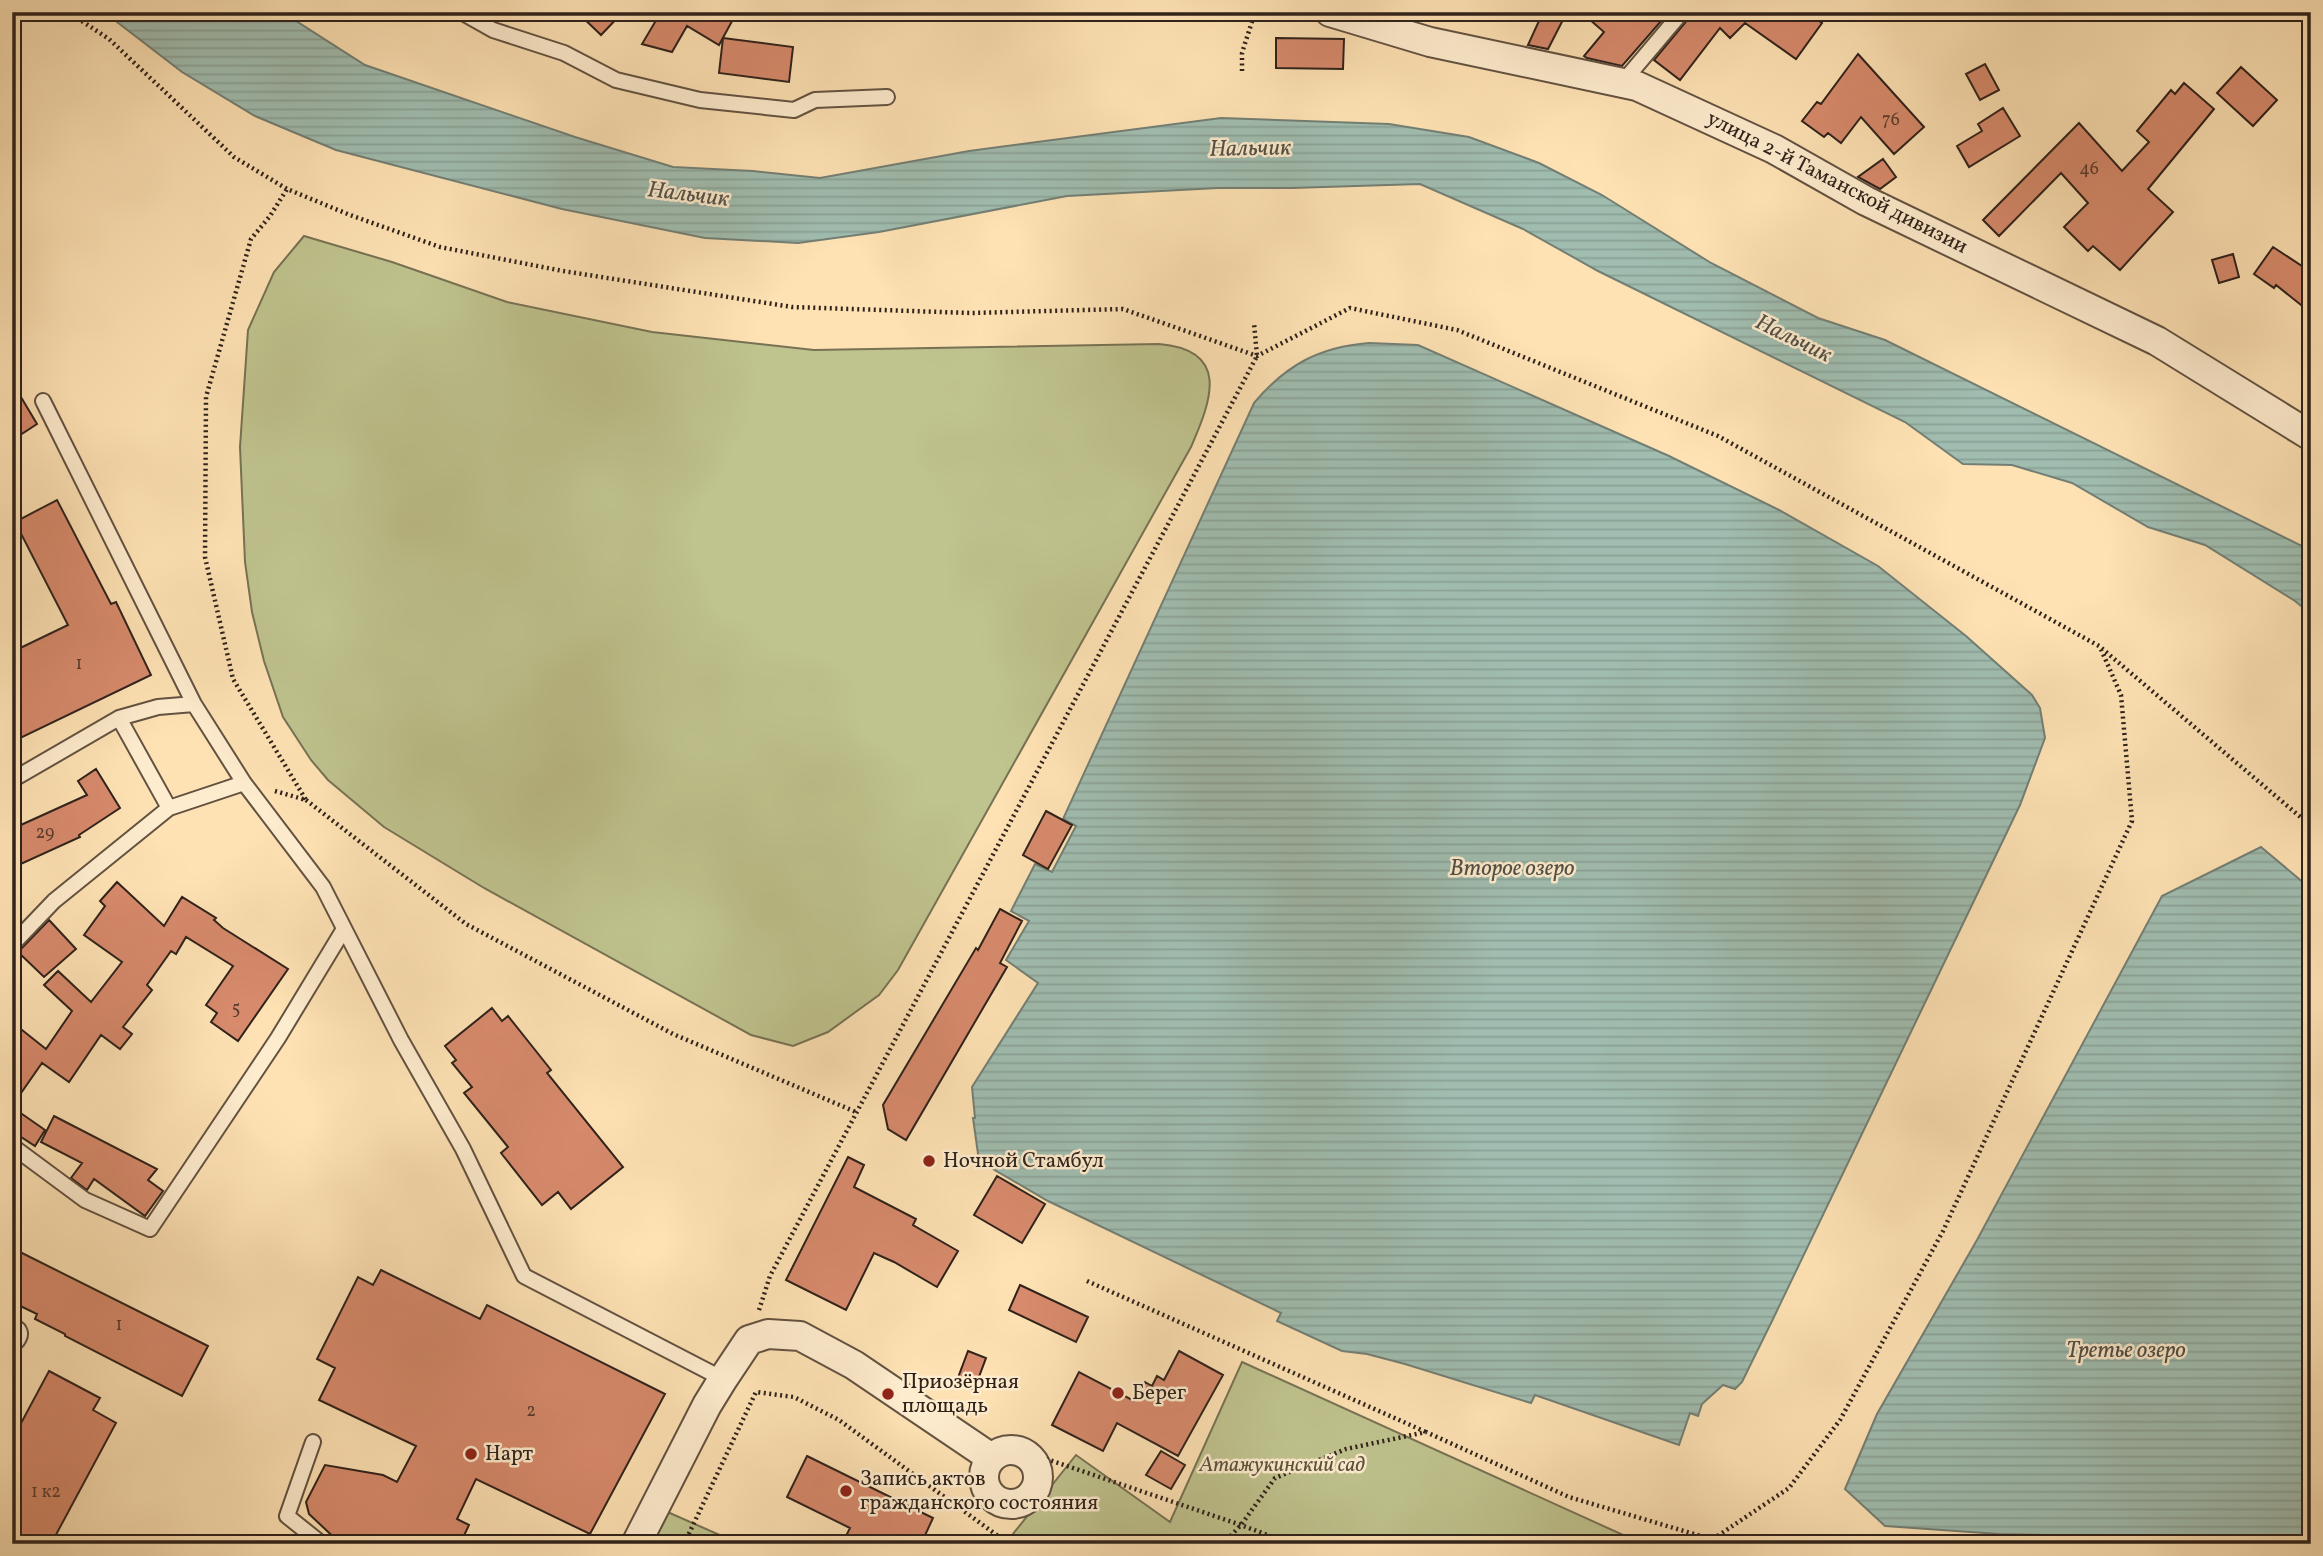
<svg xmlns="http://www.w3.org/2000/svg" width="2323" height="1556" font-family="Vollkorn,serif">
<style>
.green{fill:#bfc38e;stroke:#777254;stroke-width:2}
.water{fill:url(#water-rules);stroke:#737f74;stroke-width:2}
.building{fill:#d78a6c;stroke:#2f221b;stroke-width:2}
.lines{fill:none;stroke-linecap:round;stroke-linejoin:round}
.lane-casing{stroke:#635241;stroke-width:18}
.street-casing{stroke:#635241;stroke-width:32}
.path{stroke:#2f221b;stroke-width:4.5;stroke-dasharray:2 3.5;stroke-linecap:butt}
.lane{stroke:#feecce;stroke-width:14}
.street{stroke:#feecce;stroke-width:28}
.poi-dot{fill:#8f2418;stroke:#feecce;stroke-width:2.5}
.labels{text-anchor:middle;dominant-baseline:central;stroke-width:5;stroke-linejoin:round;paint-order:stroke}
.number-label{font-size:18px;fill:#593c2f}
.street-label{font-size:21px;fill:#2f221b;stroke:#feecce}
.poi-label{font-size:21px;fill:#2f221b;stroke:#feecce;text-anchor:start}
.park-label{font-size:21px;font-style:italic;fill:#5a523e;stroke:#feecce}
.water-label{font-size:23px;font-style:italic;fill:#515048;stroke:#feecce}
</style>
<defs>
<pattern id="water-rules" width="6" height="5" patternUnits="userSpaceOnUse" patternTransform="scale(1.75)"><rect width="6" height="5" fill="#a0bdb0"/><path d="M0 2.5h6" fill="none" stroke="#8aa297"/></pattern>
</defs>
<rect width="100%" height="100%" fill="#fee2b4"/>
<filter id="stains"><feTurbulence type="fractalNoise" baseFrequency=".00286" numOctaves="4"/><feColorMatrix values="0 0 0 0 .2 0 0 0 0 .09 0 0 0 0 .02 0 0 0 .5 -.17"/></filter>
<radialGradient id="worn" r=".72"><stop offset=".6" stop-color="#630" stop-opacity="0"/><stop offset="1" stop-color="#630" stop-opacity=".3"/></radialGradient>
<path class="green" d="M 304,236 L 392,262 L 507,302 L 652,332 L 814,350 L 1159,344 C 1230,350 1212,399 1191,447 L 898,970 L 879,995 L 828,1032 L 793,1046 L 751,1035 L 484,888 L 384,827 L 328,780 L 311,760 L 283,717 L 264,661 L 252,612 L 245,562 L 240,447 L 248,330 L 274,272 Z
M 1242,1362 L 1643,1544 L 1005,1544 L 1076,1455 L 1170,1522 Z
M 654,1506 L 740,1544 L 636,1544 Z"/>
<path class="water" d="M 104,12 L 282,12 L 365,65 L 575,137 L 673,167 L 753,171 L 820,178 L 969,151 L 1221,118 L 1389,124 L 1469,137 L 1539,163 L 1602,195 L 1711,263 L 1818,318 L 1885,340 L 2308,549 L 2311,552 L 2311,614 L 2295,601 L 2205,545 L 2148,527 L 2072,483 L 2012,465 L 1963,464 L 1905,422 L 1598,271 L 1523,229 L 1420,184 L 1292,188 L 1218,188 L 1067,196 L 879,232 L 798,243 L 705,238 L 562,209 L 336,150 L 255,116 L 182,72 Z
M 1369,343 L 1418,345 L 1669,456 L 1779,510 L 1878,566 L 1966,636 L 2032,695 L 2040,708 L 2045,738 L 2020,805 L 1772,1321 L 1742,1382 L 1735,1389 L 1723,1385 L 1702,1404 L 1698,1416 L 1690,1413 L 1679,1445 L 1535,1395 L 1531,1403 L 1405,1364 L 1367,1354 L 1342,1351 L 1277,1321 L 1281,1313 L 1048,1201 L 979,1161 L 973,1118 L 975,1118 L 972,1087 L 1038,983 L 1006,960 L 1029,921 L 1011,911 L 1035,864 L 1052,872 L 1076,826 L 1063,819 L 1254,403 C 1286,365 1319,347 1369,343 Z
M 2261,847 L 2311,889 L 2311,1540 L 1999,1534 L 1885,1526 L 1845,1489 L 1877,1414 L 1977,1240 L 2162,896 Z"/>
<path class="building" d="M 577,12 L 623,12 L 601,35 Z
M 661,12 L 737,12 L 719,45 L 687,26 L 672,52 L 642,44 Z
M 1543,12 L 1567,12 L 1548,49 L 1528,45 Z
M 1581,12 L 1669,12 L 1622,66 L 1587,58 L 1584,56 L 1604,32 Z
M 1691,12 L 1806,12 L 1822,23 L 1796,59 L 1745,23 L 1730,38 L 1720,28 L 1680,80 L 1654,60 L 1689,18 Z
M 723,38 L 793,47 L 789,82 L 719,73 Z
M 1276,38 L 1344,39 L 1343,69 L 1276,68 Z
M 1858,54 L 1924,127 L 1894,154 L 1861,117 L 1841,143 L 1828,133 L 1824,137 L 1802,121 L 1817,102 L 1821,104 Z
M 1985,64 L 1999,90 L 1980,100 L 1966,74 Z
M 2241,67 L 2277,100 L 2253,126 L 2217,93 Z
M 2184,83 L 2214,109 L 2148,189 L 2173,212 L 2120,270 L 2093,246 L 2088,251 L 2064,227 L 2088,203 L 2061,173 L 1999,236 L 1983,220 L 2079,123 L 2122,171 L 2149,142 L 2137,131 L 2171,90 L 2175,94 Z
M 2003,108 L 2020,136 L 1969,167 L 1957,146 L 1982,131 L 1978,124 Z
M 1883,159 L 1896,177 L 1880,189 L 1858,177 Z
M 2273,247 L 2311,272 L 2311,313 L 2276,285 L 2274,288 L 2254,274 Z
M 2233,254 L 2239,277 L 2219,283 L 2212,260 Z
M 12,382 L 37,424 L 20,435 L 12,422 Z
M 57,500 L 111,604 L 116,602 L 151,675 L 12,742 L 12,652 L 68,625 L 15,522 Z
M 96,769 L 120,808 L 79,835 L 80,837 L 12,868 L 12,829 L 87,795 L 78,781 Z
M 1046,811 L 1072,825 L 1048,869 L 1023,855 Z
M 117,882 L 164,926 L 182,897 L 216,918 L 214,920 L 223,928 L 288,969 L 238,1041 L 211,1022 L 217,1013 L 206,1005 L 233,966 L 186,937 L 176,954 L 171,951 L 147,985 L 152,990 L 123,1027 L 132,1034 L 120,1049 L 101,1035 L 69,1082 L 42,1063 L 12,1106 L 12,1022 L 46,1049 L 72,1011 L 44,985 L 58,971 L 91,1002 L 122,962 L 84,935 L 105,906 L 100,901 Z
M 1000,909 L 1022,921 L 1000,963 L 1007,967 L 906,1140 L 888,1129 L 883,1105 L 976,948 L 978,950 Z
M 49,920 L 76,949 L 44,977 L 18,952 Z
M 492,1008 L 502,1021 L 508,1016 L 551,1070 L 547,1073 L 623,1167 L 571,1209 L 558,1192 L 542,1205 L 501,1153 L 508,1147 L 464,1093 L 472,1087 L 452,1063 L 456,1060 L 445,1046 Z
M 12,1107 L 45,1130 L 35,1146 L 12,1131 Z
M 54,1116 L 157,1169 L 148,1180 L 163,1191 L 145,1216 L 94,1179 L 87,1190 L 71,1178 L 82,1163 L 41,1142 Z
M 848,1157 L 864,1165 L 854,1187 L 916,1219 L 913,1225 L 958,1251 L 937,1287 L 894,1262 L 874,1253 L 846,1310 L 786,1280 Z
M 997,1176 L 1045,1204 L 1022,1243 L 974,1215 Z
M 12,1248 L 208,1346 L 182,1396 L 65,1336 L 65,1334 L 35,1319 L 37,1314 L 12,1302 Z
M 381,1270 L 480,1319 L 487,1305 L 665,1394 L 590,1534 L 476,1479 L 457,1519 L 469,1525 L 460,1544 L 341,1544 L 309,1514 L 306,1502 L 325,1465 L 383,1475 L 397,1482 L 416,1446 L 319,1400 L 335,1368 L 317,1359 L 358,1277 L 373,1285 Z
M 1020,1285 L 1088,1317 L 1076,1342 L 1009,1310 Z
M 968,1351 L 986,1358 L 974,1390 L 956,1383 Z
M 1179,1351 L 1223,1375 L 1178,1456 L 1117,1423 L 1103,1451 L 1052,1425 L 1079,1372 L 1134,1401 L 1145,1382 L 1152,1386 L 1157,1376 L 1164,1380 Z
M 49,1371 L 100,1398 L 93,1410 L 116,1423 L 51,1544 L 12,1544 L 12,1440 Z
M 1161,1451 L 1185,1465 L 1171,1489 L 1146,1475 Z
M 807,1456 L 933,1518 L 921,1544 L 888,1544 L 873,1537 L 870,1544 L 842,1544 L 850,1528 L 787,1497 Z"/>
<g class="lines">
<defs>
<path id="lane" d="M 461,12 L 493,30 L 564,53 L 616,80 L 700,100 L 794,110 L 815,100 L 887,97
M 1622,83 L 1682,12
M 43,401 L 194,704
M 119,718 L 169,808
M 12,780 L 119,718 L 158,707 L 194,704 L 244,783 L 323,887 L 401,1040 L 463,1149 L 524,1276 L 723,1379
M 12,945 L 54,901 L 169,808 L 244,783
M 12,1146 L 85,1200 L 150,1229 L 278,1038 L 344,929
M 313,1442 L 287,1516 L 322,1544"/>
<path id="street" d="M 1330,12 L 1430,42 L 1637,86 L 1774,149 L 1866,201 L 2157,341 L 2311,436
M 12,1336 L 13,1334
M984 1477a27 27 0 1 1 54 0a27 27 0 1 1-54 0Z
M 636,1544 L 707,1405 L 723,1379 L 749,1340 L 768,1334 L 800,1336 L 854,1365 L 990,1457"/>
</defs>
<use href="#lane" class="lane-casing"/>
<use href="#street" class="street-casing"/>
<path class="path" d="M 68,12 L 109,39 L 234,157 L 287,189 L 350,215 L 440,247 L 563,271 L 792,307 L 971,313 L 1123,309 L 1257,356 L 1350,308 L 1457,330 L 1718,436 L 2099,646 L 2311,826
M 1242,71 L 1242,53 L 1255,12
M 275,791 L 306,800 L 233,679 L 205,557 L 206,397 L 251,239 L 270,216 L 287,189
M 306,800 L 466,924 L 673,1034 L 856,1112
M 1087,1281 L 1426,1432
M 759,1310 L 770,1276 L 1257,356 L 1254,323
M 1020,1450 L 1241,1525 L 1291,1544
M 1713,1539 L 1789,1488 L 1840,1420 L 1943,1231 L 2132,821 L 2121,695 L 2100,647
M 684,1544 L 756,1392 L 794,1397 L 839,1420 L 1009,1544
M 1223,1544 L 1241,1525 L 1275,1478 L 1346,1449 L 1426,1432 L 1569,1497 L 1728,1544"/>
<use href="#lane" class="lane"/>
<use href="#street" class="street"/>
</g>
<g class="poi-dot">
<circle cx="929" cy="1161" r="7"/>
<circle cx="1118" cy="1393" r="7"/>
<circle cx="888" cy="1394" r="7"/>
<circle cx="471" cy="1454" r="7"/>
<circle cx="846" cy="1491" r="7"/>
</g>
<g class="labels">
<g class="number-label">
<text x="1891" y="120">76</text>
<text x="2089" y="169">46</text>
<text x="79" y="664">1</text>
<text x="45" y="833">29</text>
<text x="236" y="1009">5</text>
<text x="119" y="1325">1</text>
<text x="531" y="1411">2</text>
<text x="46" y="1492">1 к2</text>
</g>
<g class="street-label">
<text transform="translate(1837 183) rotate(27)">улица 2-й Таманской дивизии</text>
</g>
<g class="poi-label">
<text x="943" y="1161">Ночной Стамбул</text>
<text x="902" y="1382">Приозёрная<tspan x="902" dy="24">площадь</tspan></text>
<text x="1132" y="1393">Берег</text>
<text x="485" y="1454">Нарт</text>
<text x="860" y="1479">Запись актов<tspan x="860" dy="24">гражданского состояния</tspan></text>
</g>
<g class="park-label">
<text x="1282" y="1465">Атажукинский сад</text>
</g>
<g class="water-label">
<text transform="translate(1250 149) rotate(-1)">Нальчик</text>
<text transform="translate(688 195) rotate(7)">Нальчик</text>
<text transform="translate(1793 339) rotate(26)">Нальчик</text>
<text x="1512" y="869">Второе озеро</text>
<text x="2126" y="1351">Третье озеро</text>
</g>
</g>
<rect width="2323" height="1556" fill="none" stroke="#fee2b4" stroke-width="42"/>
<rect x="14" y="14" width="2295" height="1528" fill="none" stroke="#2f221b" stroke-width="3.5"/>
<rect x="21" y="21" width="2281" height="1514" fill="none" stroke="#2f221b" stroke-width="2"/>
<rect width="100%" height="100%" filter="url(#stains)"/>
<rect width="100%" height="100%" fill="url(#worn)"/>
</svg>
